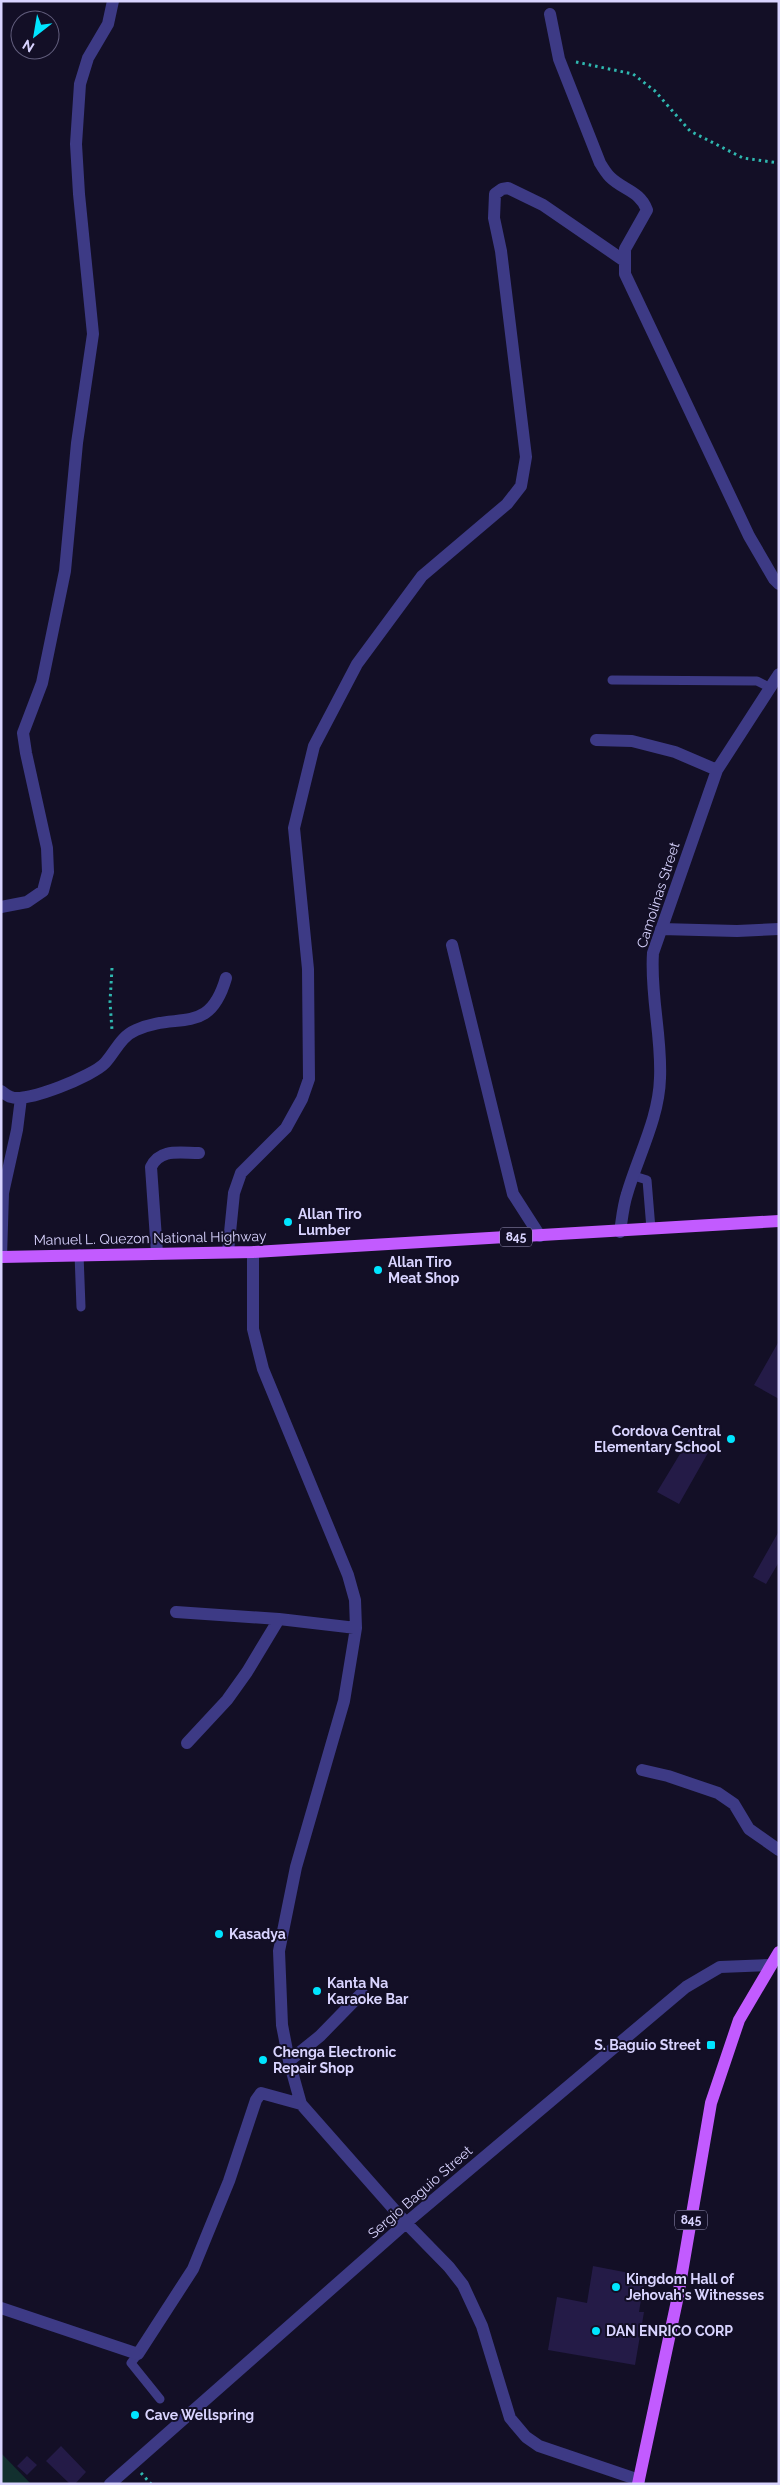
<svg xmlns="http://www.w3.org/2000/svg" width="780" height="2485" font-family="Raleway,sans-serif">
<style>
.green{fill:#12302f}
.building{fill:#241b47}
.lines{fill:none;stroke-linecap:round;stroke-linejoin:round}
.path{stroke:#2fb8b0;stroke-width:3;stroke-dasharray:2.5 4;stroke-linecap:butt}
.lane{stroke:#3d3a85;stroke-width:9}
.street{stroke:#3d3a85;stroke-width:12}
.primary{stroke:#c25bff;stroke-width:12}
.poi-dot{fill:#00e5ff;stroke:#130f26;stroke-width:2}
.labels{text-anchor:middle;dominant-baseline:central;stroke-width:4;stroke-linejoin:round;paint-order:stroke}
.shield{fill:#130f26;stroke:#9e99be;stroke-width:1}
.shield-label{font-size:12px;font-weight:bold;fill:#d9d4ff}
.street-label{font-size:14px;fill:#d9d4ff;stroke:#130f26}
.poi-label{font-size:14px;font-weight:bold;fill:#d9d4ff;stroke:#130f26;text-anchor:start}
</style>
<rect width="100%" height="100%" fill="#130f26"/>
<path class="green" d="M 1,2453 L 31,2484 L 1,2484 Z"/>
<path class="building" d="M 779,1341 L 779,1399 L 754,1385 Z
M 689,1439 L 709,1451 L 679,1504 L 657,1492 Z
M 779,1531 L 779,1562 L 766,1584 L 753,1577 Z
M 593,2266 L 645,2276 L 639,2312 L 644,2312 L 635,2365 L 548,2350 L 557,2297 L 587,2303 Z
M 61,2446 L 86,2472 L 75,2484 L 70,2484 L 46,2461 Z
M 27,2456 L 37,2465 L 27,2475 L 17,2466 Z"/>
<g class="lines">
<path class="path" d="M 576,62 L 633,74 L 655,91 L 690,131 L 743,158 L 779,163
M 112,968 L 110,1002 L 112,1030
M 141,2473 L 151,2484"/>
<path class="lane" d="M 612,680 L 757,681 L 771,688
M 634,1176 L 647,1180 L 651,1229
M 79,1254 L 81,1307
M 138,2354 L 131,2363 L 160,2399"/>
<path class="street" d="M 550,14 L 559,59 L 600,163 C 603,168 606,173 610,177 C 623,190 640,191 647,210 L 625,249 L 625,274 L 749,536 L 774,579 L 779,584
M 596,740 L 632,741 L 675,752 L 717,770
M 1,907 L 27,902 L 43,891 L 48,872 L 47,848 L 26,753 L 23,733 L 42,683 L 65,571 L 77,443 L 93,334 L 79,194 L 76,144 L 80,84 L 88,58 L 108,24 L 113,1
M 661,929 L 737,931 L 779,929
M 452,945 L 513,1194 L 540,1236
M 1,1091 C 4,1093 7,1096 11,1097 C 27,1103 93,1076 105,1063 C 116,1051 120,1037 136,1030 C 178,1011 209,1037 226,978
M 620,1232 C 622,1219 623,1206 627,1194 C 638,1156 659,1118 660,1078 C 662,1036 650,995 653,953 L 717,770 L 779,674
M 228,1252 L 234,1193 L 241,1173 L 286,1128 L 302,1099 L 309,1079 L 308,969 L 294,828 L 314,746 L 357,664 L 422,576 L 507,504 L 521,486 L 526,457 L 501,251 L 494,218 L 495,194 L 502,189 L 508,188 L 543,205 L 623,260
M 253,1252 L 253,1329 L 263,1369 L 348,1575 L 355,1600 L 356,1628 L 344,1701 L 296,1867 L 279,1951 L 282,2025 L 289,2061 L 301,2104 L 406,2223 L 449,2267 L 463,2285 L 482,2326 L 510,2418 L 526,2437 L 539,2446 L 639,2480
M 157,1253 L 151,1167 C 160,1148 180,1153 199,1153
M 1,1257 L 3,1193 L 17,1130 L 21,1098
M 176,1612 L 279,1619 L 356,1628
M 187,1743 L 227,1700 L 247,1672 L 279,1619
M 642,1770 L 668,1776 L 718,1793 L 734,1804 L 749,1829 L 779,1850
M 289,2061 L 320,2036 L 362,1993
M 1,2308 L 138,2354 L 193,2269 L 229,2181 L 256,2100 L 261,2093 L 301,2104
M 110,2484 L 406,2223 L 686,1987 L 720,1967 L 771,1965"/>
<path class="primary" d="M 1,1257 L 253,1252 L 779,1221
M 638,2484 L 678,2296 L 711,2103 L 739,2020 L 779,1952"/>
</g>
<g class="poi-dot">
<circle cx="288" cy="1222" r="5"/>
<circle cx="378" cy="1270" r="5"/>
<circle cx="731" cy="1439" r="5"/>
<circle cx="219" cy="1934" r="5"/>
<circle cx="317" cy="1991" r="5"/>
<rect x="706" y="2040" width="10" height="10" rx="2.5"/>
<circle cx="263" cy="2060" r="5"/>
<circle cx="616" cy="2287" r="5"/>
<circle cx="596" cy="2331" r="5"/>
<circle cx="135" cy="2415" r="5"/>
</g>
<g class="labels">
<g class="shield">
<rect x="500" y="1227.5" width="32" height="19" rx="4"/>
<rect x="675" y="2210.5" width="32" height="19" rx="4"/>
</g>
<g class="shield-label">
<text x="516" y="1237">845</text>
<text x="691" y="2220">845</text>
</g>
<g class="street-label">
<text transform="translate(658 895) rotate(-72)">Camolinas Street</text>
<text transform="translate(150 1238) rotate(-1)">Manuel L. Quezon National Highway</text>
<text transform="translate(420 2192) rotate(-41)">Sergio Baguio Street</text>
</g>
<g class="poi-label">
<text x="298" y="1214">Allan Tiro<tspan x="298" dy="16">Lumber</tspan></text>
<text x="388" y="1262">Allan Tiro<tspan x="388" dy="16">Meat Shop</tspan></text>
<text x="721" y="1431" text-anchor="end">Cordova Central<tspan x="721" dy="16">Elementary School</tspan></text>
<text x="229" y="1934">Kasadya</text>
<text x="327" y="1983">Kanta Na<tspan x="327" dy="16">Karaoke Bar</tspan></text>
<text x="701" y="2045" text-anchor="end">S. Baguio Street</text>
<text x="273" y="2052">Chenga Electronic<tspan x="273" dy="16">Repair Shop</tspan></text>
<text x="626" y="2279">Kingdom Hall of<tspan x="626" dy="16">Jehovah's Witnesses</tspan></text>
<text x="606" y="2331">DAN ENRICO CORP</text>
<text x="145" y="2415">Cave Wellspring</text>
</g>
</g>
<rect width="780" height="2485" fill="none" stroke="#d9d4ff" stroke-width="5"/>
<g transform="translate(35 35) rotate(211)"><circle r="24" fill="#130f26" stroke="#625e7d"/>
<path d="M0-4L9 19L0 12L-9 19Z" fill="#00e5ff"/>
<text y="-8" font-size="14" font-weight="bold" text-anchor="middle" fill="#d9d4ff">N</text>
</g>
</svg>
